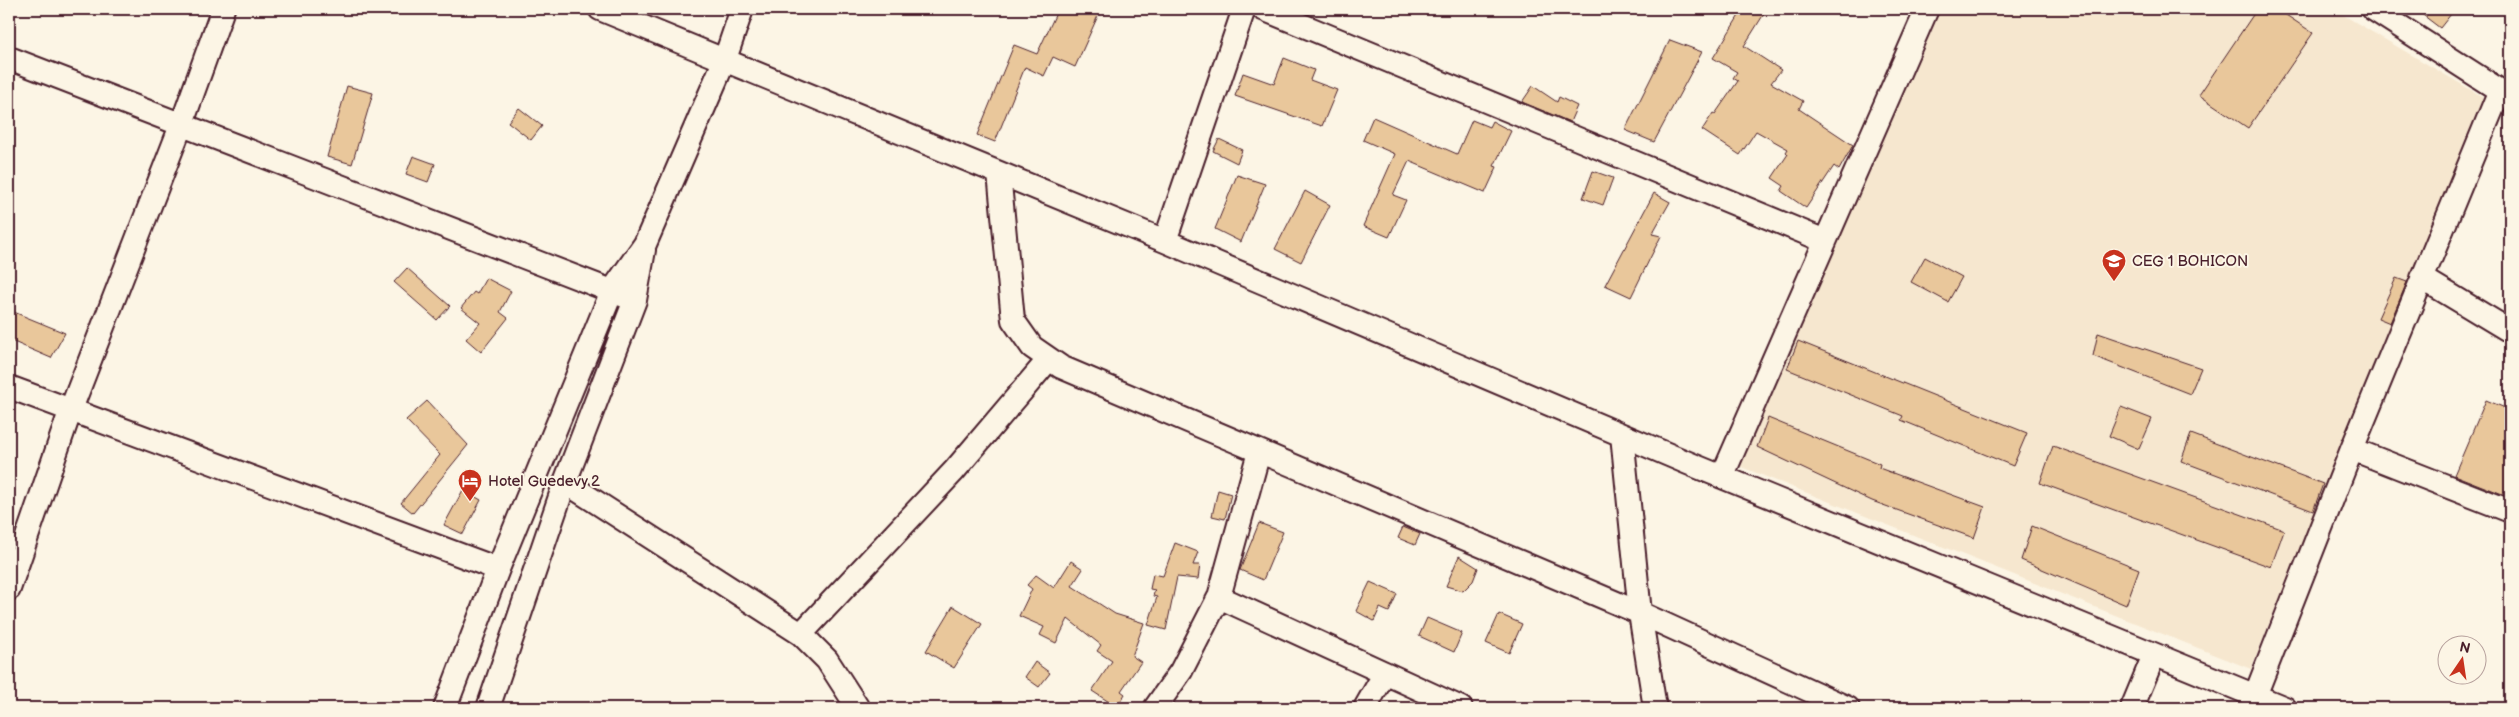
<svg xmlns="http://www.w3.org/2000/svg" width="2519" height="717" font-family="'Balsamiq Sans',sans-serif">
<style>
.built{fill:#f6e7cf}
.building{fill:#e9c79b;stroke:#4a1f2b}
.lines{fill:none;stroke-linecap:round;stroke-linejoin:round}
.minor-casing{stroke:#4a1f2b;stroke-width:26}
.minor{stroke:#fcf5e5;stroke-width:22}
.labels{text-anchor:middle;dominant-baseline:central;stroke-width:4;stroke-linejoin:round;paint-order:stroke}
.poi-label{font-size:15px;fill:#4a1f2b;stroke:#fcf5e5;text-anchor:start}
</style>
<rect width="100%" height="100%" fill="#fcf5e5"/>
<filter id="ink" filterUnits="userSpaceOnUse"><feTurbulence type="fractalNoise" baseFrequency=".02" numOctaves="2"/><feDisplacementMap in="SourceGraphic" scale="10" xChannelSelector="R" yChannelSelector="G"/><feConvolveMatrix kernelMatrix="1 2 1 2 8 2 1 2 1" color-interpolation-filters="sRGB"/></filter>
<g filter="url(#ink)">
<path class="built" d="M 1941,9 L 2333,9 L 2483,97 L 2251,669 L 1739,466 Z"/>
<path class="building" d="M 1058,9 L 1101,9 L 1075,67 L 1053,57 L 1044,76 L 1025,67 L 995,142 L 977,135 L 1014,45 L 1037,54 Z
M 1743,9 L 1767,9 L 1744,46 L 1781,70 L 1771,83 L 1803,101 L 1799,109 L 1853,145 L 1839,170 L 1834,166 L 1806,208 L 1781,191 L 1784,186 L 1772,178 L 1788,154 L 1786,152 L 1788,149 L 1756,131 L 1740,155 L 1702,130 L 1713,113 L 1715,114 L 1738,81 L 1733,78 L 1737,72 L 1713,58 Z
M 2257,9 L 2277,9 L 2313,33 L 2248,128 L 2199,95 Z
M 2415,9 L 2455,9 L 2440,28 Z
M 1670,40 L 1702,52 L 1654,142 L 1625,130 Z
M 1284,58 L 1314,70 L 1310,80 L 1337,90 L 1322,126 L 1235,96 L 1243,73 L 1274,84 Z
M 347,86 L 373,93 L 352,164 L 327,157 Z
M 1533,86 L 1557,102 L 1559,97 L 1577,106 L 1570,122 L 1522,102 Z
M 519,108 L 542,126 L 531,140 L 508,122 Z
M 1373,117 L 1457,154 L 1472,120 L 1489,127 L 1492,121 L 1511,131 L 1494,166 L 1497,167 L 1485,193 L 1409,161 L 1393,195 L 1406,200 L 1389,237 L 1363,226 L 1395,154 L 1363,140 Z
M 1219,139 L 1242,150 L 1237,163 L 1213,151 Z
M 413,156 L 435,164 L 428,182 L 406,174 Z
M 1593,171 L 1613,178 L 1603,205 L 1583,198 Z
M 1237,175 L 1265,184 L 1241,242 L 1215,229 Z
M 1305,191 L 1330,205 L 1301,262 L 1275,249 Z
M 1654,193 L 1670,202 L 1652,234 L 1661,236 L 1631,297 L 1605,285 Z
M 1925,257 L 1962,277 L 1948,302 L 1911,282 Z
M 407,268 L 450,306 L 437,320 L 394,282 Z
M 486,278 L 511,291 L 500,312 L 508,318 L 481,352 L 466,339 L 480,323 L 461,308 L 474,292 L 477,294 Z
M 2396,278 L 2407,282 L 2390,323 L 2378,318 Z
M 9,310 L 65,333 L 51,358 L 9,340 Z
M 2098,333 L 2201,368 L 2190,394 L 2093,356 Z
M 1798,341 L 2027,433 L 2013,466 L 1901,420 L 1903,416 L 1787,369 Z
M 2486,400 L 2510,410 L 2510,497 L 2454,475 Z
M 427,401 L 468,445 L 413,513 L 401,503 L 440,455 L 406,420 Z
M 2121,407 L 2152,419 L 2139,449 L 2109,436 Z
M 1768,418 L 1880,464 L 1879,468 L 1985,507 L 1974,538 L 1872,501 L 1757,447 Z
M 2191,434 L 2323,484 L 2313,511 L 2181,461 Z
M 2053,446 L 2284,530 L 2271,567 L 2040,483 Z
M 463,490 L 481,500 L 463,534 L 444,525 Z
M 1218,490 L 1231,494 L 1225,519 L 1212,516 Z
M 1259,523 L 1283,532 L 1263,580 L 1240,570 Z
M 2032,526 L 2139,569 L 2126,605 L 2021,560 Z
M 1403,527 L 1420,534 L 1415,545 L 1398,538 Z
M 1175,543 L 1198,552 L 1193,565 L 1200,565 L 1198,579 L 1177,577 L 1166,630 L 1148,625 L 1157,597 L 1153,596 L 1155,590 L 1150,589 L 1153,574 L 1163,576 Z
M 1459,556 L 1478,568 L 1473,581 L 1463,591 L 1446,586 Z
M 1071,561 L 1083,569 L 1072,586 L 1115,614 L 1144,623 L 1132,656 L 1141,662 L 1121,691 L 1125,694 L 1117,707 L 1092,691 L 1112,661 L 1097,651 L 1101,645 L 1068,619 L 1056,643 L 1040,635 L 1044,627 L 1019,616 L 1032,589 L 1027,585 L 1036,575 L 1054,588 Z
M 1370,582 L 1397,594 L 1389,612 L 1380,608 L 1374,621 L 1356,611 Z
M 953,606 L 982,624 L 954,668 L 926,651 Z
M 1499,614 L 1522,624 L 1509,653 L 1486,643 Z
M 1427,618 L 1462,633 L 1454,652 L 1419,636 Z
M 1035,662 L 1050,673 L 1039,687 L 1025,677 Z"/>
<g class="lines">
<defs>
<path id="minor" d="M 600,9 L 1165,241 L 1688,463 L 2285,708
M 1263,9 L 1825,241
M 2373,9 L 2510,97
M 9,58 L 635,300
M 999,173 L 1013,320 L 1032,347 L 1061,367 L 1640,613 L 1848,708
M 1165,241 L 1244,9
M 2422,278 L 2510,331
M 9,387 L 498,569
M 1622,435 L 1640,613 L 1655,708
M 2352,449 L 2510,511
M 1722,477 L 1927,9
M 565,482 L 801,634 L 827,660 L 858,708
M 9,589 L 71,409 L 182,123 L 223,9
M 1219,597 L 1461,708
M 801,634 L 954,471 L 1049,359
M 2255,696 L 2352,449 L 2500,90
M 445,708 L 498,569 L 612,291 L 645,244 L 725,59 L 742,9
M 488,708 L 565,482 L 635,300 L 644,250
M 1155,708 L 1181,671 L 1219,597 L 1259,452
M 1365,708 L 1385,673
M 2132,708 L 2154,655"/>
</defs>
<use href="#minor" class="minor-casing"/>
<use href="#minor" class="minor"/>
</g>
</g>
<defs>
<symbol id="school-pin" viewBox="-11 -11 22 30"><path d="M0 17L-7.5 6A9.5 9.5 0 1 1 7.5 6Z" fill="#c8321e" stroke="#fcf5e5"/><path d="M0-5L7-2L0 1L-7-2ZM-4 1L0 2.5L4 1V4Q0 6-4 4Z" fill="#fff"/></symbol>
<symbol id="hotel-pin" viewBox="-11 -11 22 30"><path d="M0 17L-7.5 6A9.5 9.5 0 1 1 7.5 6Z" fill="#c8321e" stroke="#fcf5e5"/><path d="M-6-4.5h1.5V1H6V5H4.5V3h-9V5H-6ZM-4 0a1.8 1.8 0 1 1 3.6 0ZM.5 0V-2.5h3Q6-2.5 6 0Z" fill="#fff"/></symbol>
</defs>
<g fill-rule="evenodd">
<use href="#school-pin" x="2100" y="247" width="28" height="38"/>
<use href="#hotel-pin" x="456" y="467" width="28" height="38"/>
</g>
<g class="labels">
<g class="poi-label">
<text x="2132" y="261">CEG 1 BOHICON</text>
<text x="488" y="481">Hotel Guedevy 2</text>
</g>
</g>
<rect width="2519" height="717" fill="none" stroke="#fcf5e5" stroke-width="30"/>
<rect x="15" y="15" width="2489" height="687" fill="none" stroke="#4a1f2b" stroke-width="2" filter="url(#ink)"/>
<g transform="translate(2462 660) rotate(13)"><circle r="24" fill="#fcf5e5" stroke="#b59f9b"/>
<path d="M0-4L9 19L0 12L-9 19Z" fill="#c8321e"/>
<text y="-8" font-size="14" font-weight="bold" text-anchor="middle" fill="#4a1f2b">N</text>
</g>
</svg>
